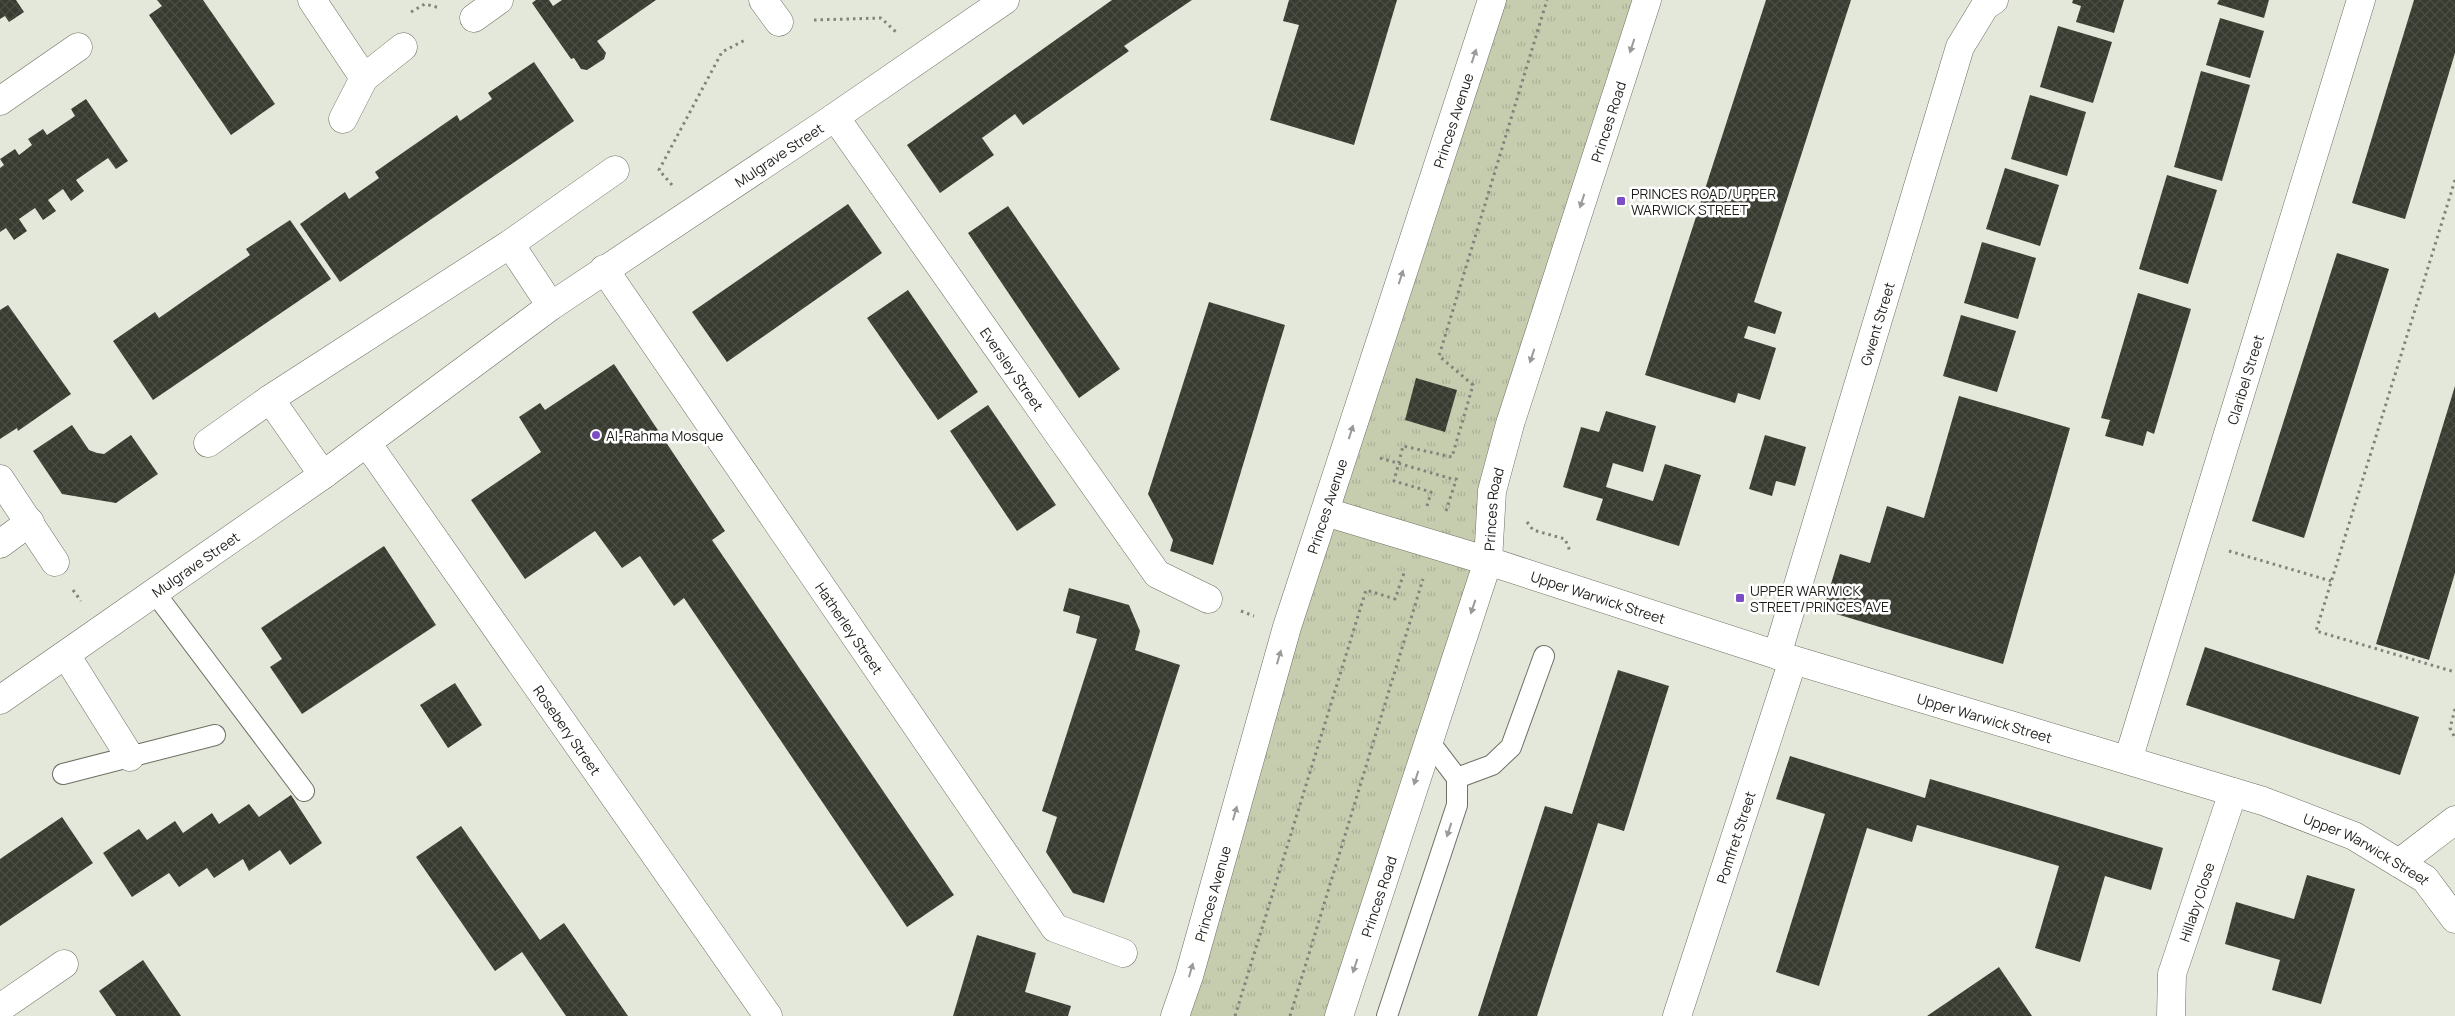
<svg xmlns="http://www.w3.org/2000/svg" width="2455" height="1016" font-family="Manrope,sans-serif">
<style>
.grass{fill:url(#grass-tufts)}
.building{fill:url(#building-cross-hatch)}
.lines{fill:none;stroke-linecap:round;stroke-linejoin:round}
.lane-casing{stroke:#6d7063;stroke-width:22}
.street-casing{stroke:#6d7063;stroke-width:29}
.secondary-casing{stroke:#6d7063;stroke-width:29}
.path{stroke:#81847a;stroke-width:3;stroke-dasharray:2.5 4;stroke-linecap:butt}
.lane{stroke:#fff;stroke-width:20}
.street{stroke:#fff;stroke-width:28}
.secondary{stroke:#fff;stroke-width:28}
.oneway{fill:#9a9a98}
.poi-dot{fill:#7c4ec6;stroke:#fff;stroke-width:2}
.labels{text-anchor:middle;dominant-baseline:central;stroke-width:5;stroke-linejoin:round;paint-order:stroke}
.street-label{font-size:14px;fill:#1e1f1a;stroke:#fff}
.poi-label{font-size:14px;fill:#1e1f1a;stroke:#fff;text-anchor:start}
</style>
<defs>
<pattern id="grass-tufts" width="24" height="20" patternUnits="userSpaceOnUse" patternTransform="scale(1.25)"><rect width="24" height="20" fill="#c6cdaf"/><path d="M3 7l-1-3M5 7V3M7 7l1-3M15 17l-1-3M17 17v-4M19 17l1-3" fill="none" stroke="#aab096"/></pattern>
<pattern id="building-cross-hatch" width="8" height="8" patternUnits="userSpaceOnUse" patternTransform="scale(1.25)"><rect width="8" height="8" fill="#383b30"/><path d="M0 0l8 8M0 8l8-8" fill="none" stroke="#4c4e45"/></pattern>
</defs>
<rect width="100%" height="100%" fill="#e4e8da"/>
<path class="grass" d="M 1492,0 L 1647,0 L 1510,424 L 1488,561 L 1339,1016 L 1175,1016 Z"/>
<path class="building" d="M 0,0 L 16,0 L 24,12 L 9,22 L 5,16 L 0,19 Z
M 157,0 L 203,0 L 275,104 L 231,135 L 149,15 L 162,6 Z
M 536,0 L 549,0 L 553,6 L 562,0 L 656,0 L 597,41 L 606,53 L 604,59 L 587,70 L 581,69 L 574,58 L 571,59 L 532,3 Z
M 1112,0 L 1192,0 L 1124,46 L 1129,51 L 1023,125 L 1015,114 L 982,138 L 994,155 L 940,193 L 907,145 Z
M 1289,0 L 1397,0 L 1354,145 L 1270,120 L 1299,25 L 1283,21 Z
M 1766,0 L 1851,0 L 1754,302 L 1782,312 L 1775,334 L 1748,326 L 1744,338 L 1776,348 L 1760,400 L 1738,393 L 1735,403 L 1645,375 Z
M 2073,0 L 2124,0 L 2114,33 L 2076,22 L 2081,6 L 2072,3 Z
M 2219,0 L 2269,0 L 2264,18 L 2217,4 Z
M 2414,0 L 2455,0 L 2455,53 L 2405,219 L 2352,203 Z
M 2220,18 L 2264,31 L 2250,78 L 2206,65 Z
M 2058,26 L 2112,42 L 2093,103 L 2040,87 Z
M 534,62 L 574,121 L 340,282 L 300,224 L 345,192 L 349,199 L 379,178 L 375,172 L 457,115 L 460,121 L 492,99 L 488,93 Z
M 2201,71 L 2250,85 L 2222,181 L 2174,167 Z
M 2030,95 L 2086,112 L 2067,176 L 2011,159 Z
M 86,99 L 128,161 L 116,169 L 108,158 L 76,180 L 84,191 L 71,201 L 63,189 L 48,200 L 56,211 L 43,220 L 35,208 L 19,219 L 27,231 L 14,240 L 6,228 L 0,232 L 0,168 L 4,165 L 0,159 L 15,149 L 19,155 L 32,145 L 28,139 L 43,129 L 47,135 L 75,116 L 71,109 Z
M 2005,168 L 2059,185 L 2040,246 L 1986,229 Z
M 2167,175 L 2217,190 L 2188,284 L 2139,269 Z
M 848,204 L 882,253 L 727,362 L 692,312 Z
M 1008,206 L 1120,369 L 1079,398 L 968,233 Z
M 290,220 L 331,279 L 153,400 L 113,341 L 155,312 L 159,318 L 189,297 L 250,255 L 246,249 Z
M 1982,242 L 2036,258 L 2018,319 L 1964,303 Z
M 2337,253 L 2389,269 L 2304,538 L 2252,521 Z
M 908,290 L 978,392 L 938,420 L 867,318 Z
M 2138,293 L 2191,309 L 2154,434 L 2147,431 L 2143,446 L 2105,436 L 2110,420 L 2101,418 Z
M 1209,302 L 1285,325 L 1213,565 L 1170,551 L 1173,540 L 1148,494 Z
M 8,305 L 71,394 L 18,431 L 17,428 L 0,439 L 0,310 Z
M 1961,315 L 2016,331 L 1997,392 L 1943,376 Z
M 614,364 L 725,531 L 712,540 L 954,895 L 907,927 L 684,598 L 674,606 L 640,556 L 622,568 L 595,531 L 525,579 L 471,500 L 541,452 L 519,417 L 540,403 L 545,410 Z
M 1416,378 L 1457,390 L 1445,432 L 1405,420 Z
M 2455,386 L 2455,573 L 2429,660 L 2376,644 Z
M 1959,396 L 2070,428 L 2003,664 L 1823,610 L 1840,554 L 1870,563 L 1887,506 L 1924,518 Z
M 988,405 L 1056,505 L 1017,531 L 950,431 Z
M 1606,411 L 1656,426 L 1643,472 L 1613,463 L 1606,487 L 1653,501 L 1665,464 L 1701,475 L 1679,546 L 1596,520 L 1603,499 L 1563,487 L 1581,427 L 1599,432 Z
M 72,425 L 89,450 L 97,453 L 104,454 L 131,435 L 158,474 L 116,503 L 62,494 L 33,451 Z
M 1765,435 L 1806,447 L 1795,486 L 1776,481 L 1772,496 L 1749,489 Z
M 384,546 L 436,625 L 302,714 L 270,667 L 282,659 L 261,628 Z
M 1069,588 L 1129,605 L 1140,631 L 1135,650 L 1180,665 L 1104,903 L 1073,893 L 1046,852 L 1057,817 L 1042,811 L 1097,639 L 1076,633 L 1080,616 L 1063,611 Z
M 2205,647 L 2419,717 L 2400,775 L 2186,705 Z
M 1618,670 L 1669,686 L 1624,831 L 1598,823 L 1537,1016 L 1478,1016 L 1545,806 L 1572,814 Z
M 455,683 L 482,725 L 448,748 L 420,705 Z
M 1790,756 L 1925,798 L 1930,779 L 2163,848 L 2151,890 L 2105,876 L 2080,962 L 2035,948 L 2059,866 L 1917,825 L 1912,842 L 1867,828 L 1819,986 L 1776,972 L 1825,814 L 1776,799 Z
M 291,795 L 322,843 L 290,865 L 280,850 L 249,871 L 243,859 L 214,878 L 207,868 L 179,887 L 169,873 L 132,897 L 103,853 L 139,829 L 147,840 L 175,821 L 183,833 L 212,813 L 219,824 L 249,804 L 259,817 Z
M 62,817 L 93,863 L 0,926 L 0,859 Z
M 461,826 L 540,940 L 564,923 L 628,1016 L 566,1016 L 522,952 L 495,971 L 416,857 Z
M 2307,875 L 2355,889 L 2321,1004 L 2272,990 L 2280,960 L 2225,944 L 2236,902 L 2294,919 Z
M 977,935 L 1036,953 L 1025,992 L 1071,1006 L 1068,1016 L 953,1016 Z
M 143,960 L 181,1016 L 116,1016 L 99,991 Z
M 1999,967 L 2032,1016 L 1927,1016 Z"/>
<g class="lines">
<defs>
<path id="lane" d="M 155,593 L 304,791
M 63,774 L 215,735
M 1457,778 L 1492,765 L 1511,747 L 1544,656
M 1387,1016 L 1457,805 L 1457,778 L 1428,740"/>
<g id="street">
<path d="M 312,0 L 364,78"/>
<path d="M 763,0 L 779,22"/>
<path d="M 474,18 L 499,0"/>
<path d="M 0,101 L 78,47"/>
<path id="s1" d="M 835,117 L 1157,574 L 1208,599"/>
<path d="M 343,119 L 364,78 L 403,47"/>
<path d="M 510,244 L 551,306"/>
<path id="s2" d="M 604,269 L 1055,928 L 1123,953"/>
<path d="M 270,399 L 323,475"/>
<path d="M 208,443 L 270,399 L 510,244 L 615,170"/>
<path id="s3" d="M 367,443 L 768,1016"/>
<path d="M 0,479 L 55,562"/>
<path d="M 0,544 L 30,522"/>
<path d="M 66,655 L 130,757"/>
<path id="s4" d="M 1777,655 L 1960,47 L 1985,6 L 1994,0"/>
<path id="s5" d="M 0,700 L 323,475 L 551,306 L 835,117 L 1005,0"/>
<path id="s6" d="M 2128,760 L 2361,0"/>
<path d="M 2399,863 L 2455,820"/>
<path d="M 0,1008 L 64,964"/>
<path id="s7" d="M 1677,1016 L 1793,660"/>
<path id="s8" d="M 2171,1016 L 2172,974 L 2233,792"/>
</g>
<g id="secondary">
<path id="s9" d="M 1326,512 L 1488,561 L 1777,655 L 2263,801 L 2354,836 L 2425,879 L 2455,919"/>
<path id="s10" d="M 1175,1016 L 1189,976 L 1287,627 L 1492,0"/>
<path id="s11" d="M 1339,1016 L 1488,561 L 1492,491 L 1510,424 L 1647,0"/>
</g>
</defs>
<use href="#lane" class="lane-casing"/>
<use href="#street" class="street-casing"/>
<use href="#secondary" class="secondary-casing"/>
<path class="path" d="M 411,12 L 425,4 L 440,8
M 814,20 L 881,18 L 897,33
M 2455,180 L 2316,631 L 2455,672
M 672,185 L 659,170 L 722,52 L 747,39
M 1380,458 L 1456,480
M 1427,506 L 1431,492 L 1394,481 L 1403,446 L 1452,457 L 1473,385 L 1439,356 L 1547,0
M 1446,511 L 1457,477
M 1527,522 L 1533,530 L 1565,539 L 1570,551
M 2229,551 L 2331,581
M 73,590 L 81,601
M 1241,611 L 1254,616
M 2455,709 L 2450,728 L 2455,738
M 1235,1016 L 1366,590 L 1395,599 L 1404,573
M 1290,1016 L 1423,579"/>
<use href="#lane" class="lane"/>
<use href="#street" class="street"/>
<use href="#secondary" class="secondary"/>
</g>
<defs><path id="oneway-solid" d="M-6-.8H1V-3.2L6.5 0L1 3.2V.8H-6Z" transform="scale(1.25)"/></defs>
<g class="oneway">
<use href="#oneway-solid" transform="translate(1632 46) rotate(108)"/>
<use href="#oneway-solid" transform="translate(1474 56) rotate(-72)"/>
<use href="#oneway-solid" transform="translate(1582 201) rotate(108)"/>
<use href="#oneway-solid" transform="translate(1401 277) rotate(-72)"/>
<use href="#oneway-solid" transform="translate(1532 356) rotate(108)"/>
<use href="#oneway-solid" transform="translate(1351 432) rotate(-72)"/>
<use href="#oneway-solid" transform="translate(1473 607) rotate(109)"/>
<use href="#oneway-solid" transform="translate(1279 657) rotate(-74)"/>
<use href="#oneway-solid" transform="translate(1416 778) rotate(108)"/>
<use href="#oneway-solid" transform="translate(1235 813) rotate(-74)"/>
<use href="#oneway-solid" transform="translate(1449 830) rotate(108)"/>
<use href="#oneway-solid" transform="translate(1355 966) rotate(108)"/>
<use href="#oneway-solid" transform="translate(1191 970) rotate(-74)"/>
</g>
<g class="poi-dot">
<rect x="1616" y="196" width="10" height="10" rx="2.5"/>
<circle cx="596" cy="435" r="5"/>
<rect x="1735" y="593" width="10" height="10" rx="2.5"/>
</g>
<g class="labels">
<g class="street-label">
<text stroke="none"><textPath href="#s10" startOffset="938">Princes Avenue</textPath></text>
<text stroke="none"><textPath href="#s11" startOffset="936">Princes Road</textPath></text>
<text stroke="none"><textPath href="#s5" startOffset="951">Mulgrave Street</textPath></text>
<text stroke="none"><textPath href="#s4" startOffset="346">Gwent Street</textPath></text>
<text stroke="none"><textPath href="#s1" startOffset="308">Eversley Street</textPath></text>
<text stroke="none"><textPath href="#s6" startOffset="398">Claribel Street</textPath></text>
<text stroke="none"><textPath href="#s10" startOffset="532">Princes Avenue</textPath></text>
<text stroke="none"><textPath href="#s11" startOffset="531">Princes Road</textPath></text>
<text stroke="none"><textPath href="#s5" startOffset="238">Mulgrave Street</textPath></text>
<text stroke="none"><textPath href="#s9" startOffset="285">Upper Warwick Street</textPath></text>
<text stroke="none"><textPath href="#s2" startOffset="435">Hatherley Street</textPath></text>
<text stroke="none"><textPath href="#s9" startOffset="690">Upper Warwick Street</textPath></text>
<text stroke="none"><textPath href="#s3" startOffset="350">Rosebery Street</textPath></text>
<text stroke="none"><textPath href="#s7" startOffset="188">Pomfret Street</textPath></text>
<text stroke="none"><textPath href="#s9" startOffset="1095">Upper Warwick Street</textPath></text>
<text stroke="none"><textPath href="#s10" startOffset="128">Princes Avenue</textPath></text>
<text stroke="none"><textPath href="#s11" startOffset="126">Princes Road</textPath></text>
<text stroke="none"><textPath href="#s8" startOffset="118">Hillaby Close</textPath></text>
</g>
<g class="poi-label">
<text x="1631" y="193">PRINCES ROAD/UPPER<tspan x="1631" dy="16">WARWICK STREET</tspan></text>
<text x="606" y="435">Al-Rahma Mosque</text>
<text x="1750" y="590">UPPER WARWICK<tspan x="1750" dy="16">STREET/PRINCES AVE</tspan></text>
</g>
</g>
</svg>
